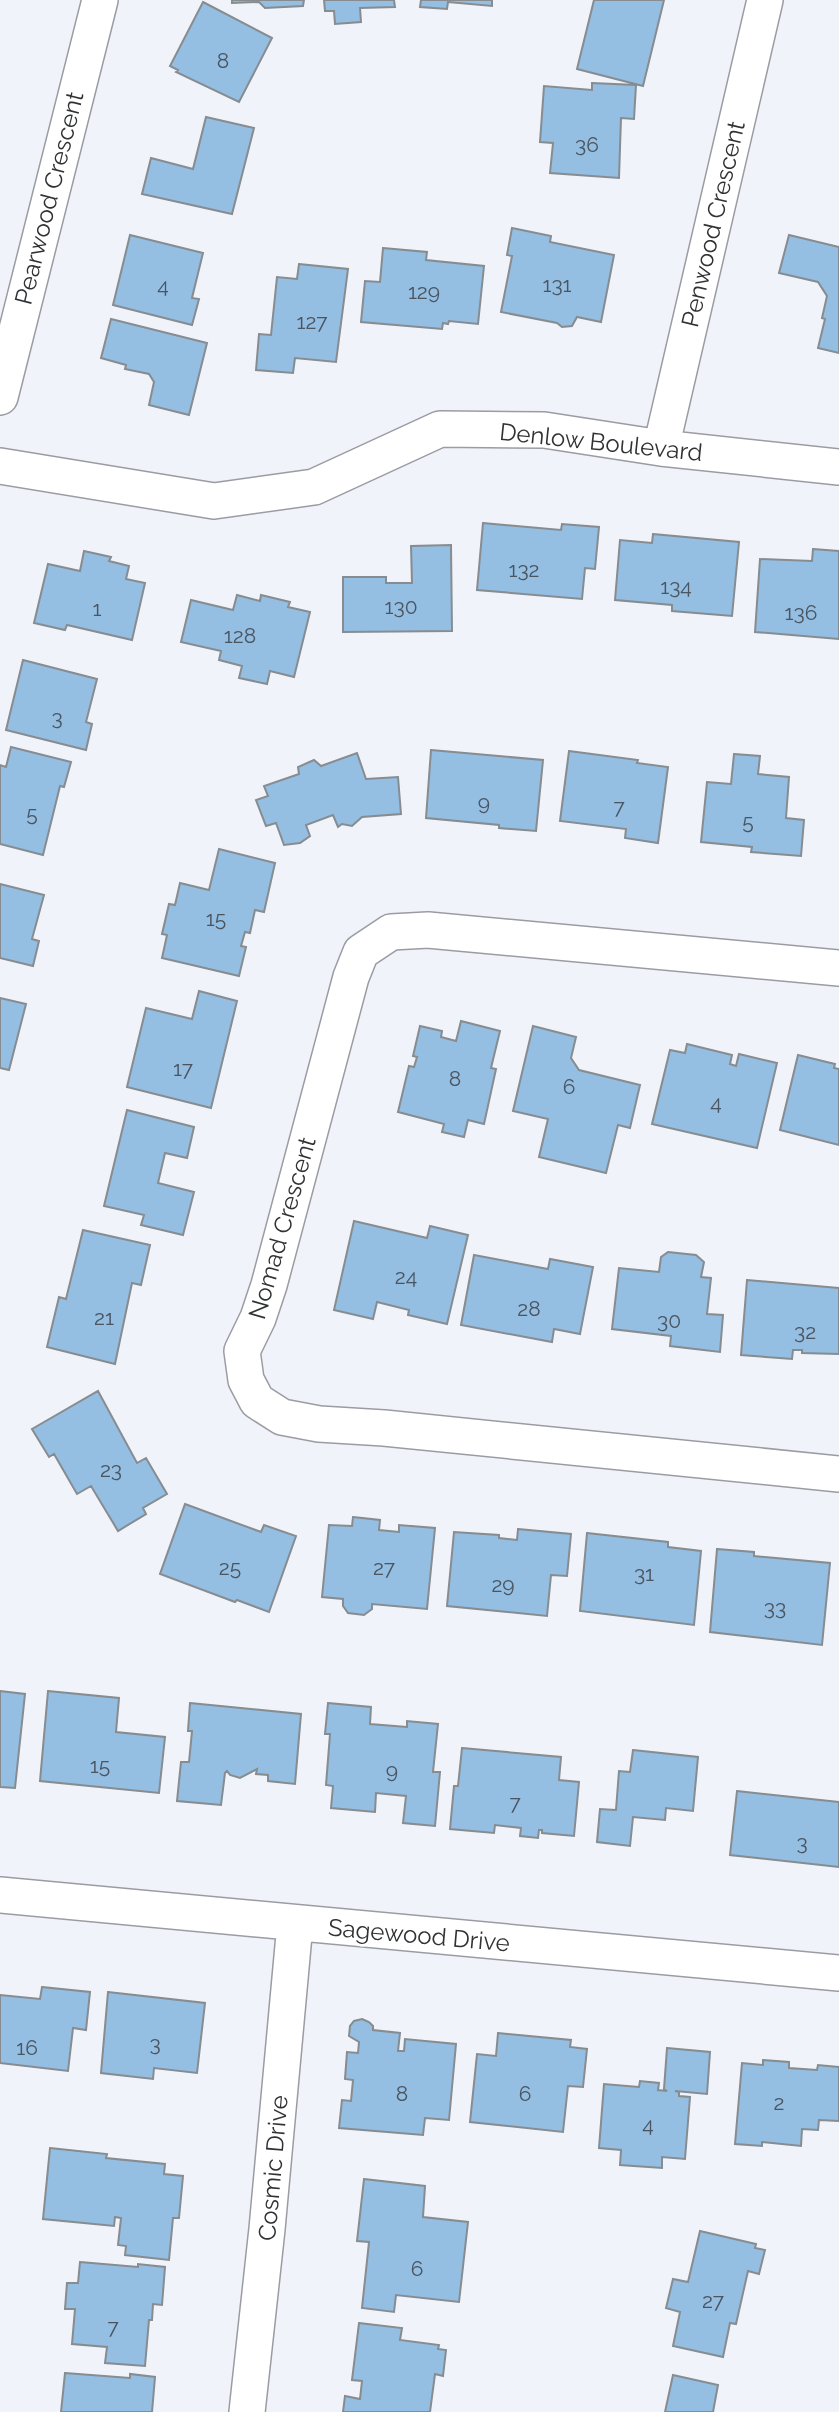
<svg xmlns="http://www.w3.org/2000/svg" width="839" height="2412" font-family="Raleway,sans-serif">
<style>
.building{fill:#94bee2;stroke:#868c90;stroke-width:2}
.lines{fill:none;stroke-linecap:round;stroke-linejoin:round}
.minor-casing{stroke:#9b9ca3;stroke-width:38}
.minor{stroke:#fff;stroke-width:35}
.labels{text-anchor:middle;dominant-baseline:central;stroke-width:5;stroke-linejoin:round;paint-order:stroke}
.number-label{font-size:21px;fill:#4a5560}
.street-label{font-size:24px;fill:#313234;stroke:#fff}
</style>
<rect width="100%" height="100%" fill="#f1f3fa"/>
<path class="building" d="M 232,0 L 304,0 L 303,6 L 265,8 L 259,2 L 232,3 Z
M 324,0 L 394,0 L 395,7 L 360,8 L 361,22 L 335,24 L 334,11 L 325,11 Z
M 421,0 L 492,0 L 492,6 L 448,2 L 447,9 L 420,7 Z
M 594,0 L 664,0 L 643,86 L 577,69 Z
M 203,2 L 272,38 L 239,102 L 176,72 L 178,70 L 170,66 Z
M 592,83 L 636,85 L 634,119 L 621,118 L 619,178 L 550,173 L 553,143 L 540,142 L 544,86 L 592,90 Z
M 206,117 L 254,128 L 232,214 L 142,194 L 151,158 L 193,169 Z
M 512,228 L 551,236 L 550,242 L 614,255 L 601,322 L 577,317 L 572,326 L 562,327 L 557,323 L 501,312 L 512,256 L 507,255 Z
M 130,235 L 203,253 L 192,298 L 199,299 L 192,325 L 113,305 Z
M 789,235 L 839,247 L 839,353 L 818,348 L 825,319 L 822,318 L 827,296 L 818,282 L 779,273 Z
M 383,248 L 427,252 L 426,260 L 484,266 L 478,324 L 449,321 L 448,324 L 443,323 L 442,329 L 361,322 L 365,281 L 380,282 Z
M 299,264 L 348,269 L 336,362 L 295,358 L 293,373 L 256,370 L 259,334 L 271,335 L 277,277 L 297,279 Z
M 111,319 L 207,343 L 189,415 L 149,405 L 154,382 L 149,374 L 125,369 L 126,365 L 101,358 Z
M 483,523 L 561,530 L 562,524 L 599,527 L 595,569 L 585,568 L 582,599 L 477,590 Z
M 653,534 L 739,542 L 732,616 L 672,611 L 672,605 L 615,600 L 620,540 L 652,543 Z
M 451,545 L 452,631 L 343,632 L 343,577 L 386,577 L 386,583 L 412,583 L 411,546 Z
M 813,549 L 839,551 L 839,639 L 755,632 L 760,559 L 812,561 Z
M 84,551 L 111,557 L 109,561 L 129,566 L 126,579 L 145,583 L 132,640 L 67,625 L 65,630 L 34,623 L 48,564 L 80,571 Z
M 237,595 L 260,601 L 261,595 L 290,602 L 288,607 L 310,612 L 294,677 L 270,671 L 267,684 L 239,678 L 242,666 L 219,660 L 221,651 L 181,642 L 191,600 L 233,610 Z
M 23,660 L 97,679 L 86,722 L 92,724 L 86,750 L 6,730 Z
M 11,747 L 71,762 L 64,787 L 60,786 L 43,855 L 0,844 L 0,765 L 6,767 Z
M 431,750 L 543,760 L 536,831 L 499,828 L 499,825 L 426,818 Z
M 569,751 L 638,760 L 637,763 L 668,767 L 658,843 L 625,838 L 626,829 L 560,821 Z
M 357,753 L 366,779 L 398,777 L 401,814 L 362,817 L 352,826 L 342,824 L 338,827 L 333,815 L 306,825 L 310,836 L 300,843 L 284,845 L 276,823 L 266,826 L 256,800 L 268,796 L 264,786 L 299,774 L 298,767 L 314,760 L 321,766 Z
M 734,754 L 760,756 L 758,774 L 789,777 L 786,818 L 804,820 L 801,856 L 751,852 L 752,847 L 701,842 L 707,782 L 731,784 Z
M 219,849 L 275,863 L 264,912 L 255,910 L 250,933 L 245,932 L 241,946 L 246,947 L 239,976 L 162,958 L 167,935 L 162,934 L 169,904 L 175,905 L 180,883 L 209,890 Z
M 0,884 L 44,895 L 32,939 L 39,941 L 33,966 L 0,958 Z
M 199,991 L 237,1001 L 211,1108 L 127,1087 L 146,1008 L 192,1019 Z
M 0,998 L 26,1004 L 9,1070 L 0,1068 Z
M 461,1021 L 500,1031 L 491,1068 L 496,1069 L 484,1124 L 468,1120 L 464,1137 L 442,1132 L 444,1124 L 398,1112 L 409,1066 L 414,1067 L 417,1057 L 413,1056 L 420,1026 L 442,1031 L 441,1037 L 456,1041 Z
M 533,1026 L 576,1037 L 571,1058 L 579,1070 L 640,1085 L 630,1128 L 618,1125 L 606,1173 L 539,1157 L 548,1119 L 513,1111 Z
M 687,1044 L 732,1055 L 730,1064 L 736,1066 L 739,1054 L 777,1063 L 757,1148 L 652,1124 L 670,1050 L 685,1053 Z
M 798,1055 L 835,1064 L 834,1068 L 839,1069 L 839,1145 L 780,1130 Z
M 127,1110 L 194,1127 L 187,1158 L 165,1153 L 158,1183 L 194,1192 L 183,1235 L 141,1225 L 144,1215 L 104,1206 Z
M 354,1221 L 427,1238 L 430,1226 L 468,1235 L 447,1324 L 408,1315 L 409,1310 L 377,1302 L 373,1319 L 334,1310 Z
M 83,1230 L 150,1245 L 141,1285 L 132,1283 L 115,1364 L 47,1347 L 59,1297 L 66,1299 Z
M 668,1252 L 696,1255 L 704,1262 L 701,1277 L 711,1278 L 707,1314 L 723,1315 L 720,1352 L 670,1346 L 671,1336 L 612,1329 L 619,1268 L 659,1272 L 661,1257 Z
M 474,1255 L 548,1269 L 550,1259 L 593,1267 L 580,1334 L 554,1329 L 552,1342 L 461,1325 Z
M 747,1280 L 839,1288 L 839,1354 L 802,1353 L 802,1350 L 793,1350 L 792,1359 L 741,1355 Z
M 98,1391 L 137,1463 L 146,1458 L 167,1494 L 143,1508 L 146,1514 L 118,1531 L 91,1486 L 77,1494 L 54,1454 L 49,1457 L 32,1429 Z
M 185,1504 L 261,1532 L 264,1525 L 296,1536 L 269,1612 L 237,1600 L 235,1602 L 160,1574 Z
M 353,1517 L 380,1520 L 379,1530 L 399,1532 L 399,1525 L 435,1528 L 427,1609 L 372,1604 L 372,1609 L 364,1615 L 348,1613 L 343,1606 L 343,1599 L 322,1597 L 329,1525 L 352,1526 Z
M 518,1529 L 571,1534 L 567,1576 L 551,1575 L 547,1616 L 447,1606 L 454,1532 L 499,1535 L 499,1538 L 517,1540 Z
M 587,1533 L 668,1542 L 668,1547 L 701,1551 L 694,1625 L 580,1611 Z
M 717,1549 L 754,1552 L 754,1556 L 830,1563 L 822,1645 L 710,1632 Z
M 0,1691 L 25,1694 L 15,1788 L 0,1787 Z
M 48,1691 L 119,1698 L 116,1732 L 165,1737 L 159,1793 L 40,1781 Z
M 190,1703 L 301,1714 L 295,1784 L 268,1781 L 268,1775 L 256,1774 L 257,1769 L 240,1778 L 230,1775 L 227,1771 L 225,1773 L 221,1805 L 177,1801 L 181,1762 L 189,1762 L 192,1731 L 188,1731 Z
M 328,1703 L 371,1707 L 370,1724 L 407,1727 L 407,1721 L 438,1724 L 433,1772 L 440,1772 L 435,1826 L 403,1823 L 406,1796 L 376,1793 L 375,1812 L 331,1808 L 333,1786 L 326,1785 L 330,1734 L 325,1734 Z
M 462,1748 L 561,1757 L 559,1780 L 579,1782 L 574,1836 L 542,1833 L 542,1830 L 539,1830 L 538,1838 L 520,1836 L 521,1828 L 495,1825 L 494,1833 L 450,1829 L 454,1786 L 458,1786 Z
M 633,1750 L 698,1757 L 693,1811 L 666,1808 L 665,1820 L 633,1817 L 630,1846 L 597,1842 L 600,1809 L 616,1810 L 619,1771 L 630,1772 Z
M 737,1791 L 839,1802 L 839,1867 L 730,1855 Z
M 42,1987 L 90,1992 L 86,2030 L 73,2028 L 68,2071 L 0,2063 L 0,1995 L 40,1999 Z
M 108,1992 L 205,2003 L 197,2073 L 154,2068 L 153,2079 L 101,2073 Z
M 362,2019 L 369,2022 L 373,2026 L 373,2030 L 400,2033 L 398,2051 L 404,2051 L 405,2039 L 456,2044 L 449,2120 L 425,2118 L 423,2135 L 339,2128 L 342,2100 L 351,2101 L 353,2080 L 345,2079 L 347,2052 L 358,2053 L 359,2042 L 349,2036 L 350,2026 L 354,2021 Z
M 498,2033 L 571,2040 L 570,2047 L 587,2049 L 583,2087 L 568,2086 L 563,2132 L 470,2122 L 477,2054 L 496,2056 Z
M 667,2048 L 710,2052 L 707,2094 L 675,2091 L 679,2092 L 679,2096 L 690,2097 L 685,2159 L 662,2157 L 662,2168 L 620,2165 L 621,2150 L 599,2148 L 604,2084 L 639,2087 L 640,2081 L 659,2083 L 658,2090 L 667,2091 L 664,2089 Z
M 763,2060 L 789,2062 L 789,2068 L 817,2070 L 818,2065 L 839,2067 L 839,2121 L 819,2120 L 818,2130 L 802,2129 L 801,2146 L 762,2142 L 762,2146 L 735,2144 L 742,2063 L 763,2065 Z
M 50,2148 L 107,2154 L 106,2158 L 165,2164 L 164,2174 L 183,2176 L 179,2218 L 173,2218 L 169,2260 L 125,2255 L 126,2246 L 118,2245 L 121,2218 L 115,2217 L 114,2226 L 43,2219 Z
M 364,2179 L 425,2186 L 423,2217 L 468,2222 L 459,2302 L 396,2295 L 394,2312 L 362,2308 L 369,2242 L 357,2241 Z
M 700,2231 L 756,2244 L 755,2248 L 765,2250 L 759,2274 L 748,2271 L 736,2324 L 730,2323 L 723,2357 L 673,2346 L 680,2312 L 666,2308 L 673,2279 L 688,2282 Z
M 80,2262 L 138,2267 L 138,2264 L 165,2267 L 162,2305 L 153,2304 L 152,2320 L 149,2320 L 145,2366 L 105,2363 L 107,2347 L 72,2344 L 75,2309 L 65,2309 L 67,2283 L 78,2283 Z
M 359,2323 L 402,2328 L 400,2340 L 439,2345 L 438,2349 L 446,2350 L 443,2376 L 435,2374 L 430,2412 L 343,2412 L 345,2396 L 360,2399 L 362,2381 L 352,2380 Z
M 65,2373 L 130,2378 L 130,2374 L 155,2377 L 152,2412 L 61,2412 Z
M 673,2375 L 718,2385 L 713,2412 L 665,2412 Z"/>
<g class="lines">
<defs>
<path id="minor" d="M 0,397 L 100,0
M 661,448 L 765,0
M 0,466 L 214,501 L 314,487 L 440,429 L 544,430 L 661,448 L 839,467
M 839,968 L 428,930 L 391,932 L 361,952 L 351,977 L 269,1285 L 258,1318 L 242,1351 L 246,1380 L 257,1401 L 282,1417 L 319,1424 L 384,1428 L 839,1474
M 0,1895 L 839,1973
M 247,2412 L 267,2229 L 295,1924"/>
</defs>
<use href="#minor" class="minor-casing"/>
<use href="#minor" class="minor"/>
</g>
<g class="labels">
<g class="number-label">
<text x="223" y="60">8</text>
<text x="587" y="144">36</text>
<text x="557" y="284">131</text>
<text x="163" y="285">4</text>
<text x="424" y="291">129</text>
<text x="312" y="321">127</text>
<text x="524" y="569">132</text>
<text x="676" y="586">134</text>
<text x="401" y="606">130</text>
<text x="97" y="608">1</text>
<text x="801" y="612">136</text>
<text x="240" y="635">128</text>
<text x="57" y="717">3</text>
<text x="484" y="802">9</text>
<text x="619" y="806">7</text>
<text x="32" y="813">5</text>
<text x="748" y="821">5</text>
<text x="216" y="918">15</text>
<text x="183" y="1068">17</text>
<text x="455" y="1078">8</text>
<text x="569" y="1086">6</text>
<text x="716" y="1102">4</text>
<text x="406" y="1276">24</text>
<text x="529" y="1308">28</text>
<text x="104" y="1317">21</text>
<text x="669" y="1320">30</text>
<text x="805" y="1331">32</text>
<text x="111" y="1469">23</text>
<text x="230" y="1567">25</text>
<text x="384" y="1567">27</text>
<text x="644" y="1573">31</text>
<text x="503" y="1584">29</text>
<text x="775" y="1607">33</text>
<text x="100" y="1765">15</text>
<text x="392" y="1770">9</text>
<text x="515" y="1802">7</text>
<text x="802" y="1842">3</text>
<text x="155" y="2043">3</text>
<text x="27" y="2047">16</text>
<text x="402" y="2093">8</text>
<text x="525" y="2093">6</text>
<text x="779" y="2102">2</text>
<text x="648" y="2124">4</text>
<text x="417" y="2268">6</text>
<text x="713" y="2300">27</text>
<text x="113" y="2326">7</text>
</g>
<g class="street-label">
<text transform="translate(49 198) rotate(-76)">Pearwood Crescent</text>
<text transform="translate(713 224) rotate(-77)">Penwood Crescent</text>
<text transform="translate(601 442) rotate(6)">Denlow Boulevard</text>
<text transform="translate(282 1228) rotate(-74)">Nomad Crescent</text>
<text transform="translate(419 1935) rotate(5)">Sagewood Drive</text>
<text transform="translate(273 2168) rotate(-85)">Cosmic Drive</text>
</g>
</g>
</svg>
